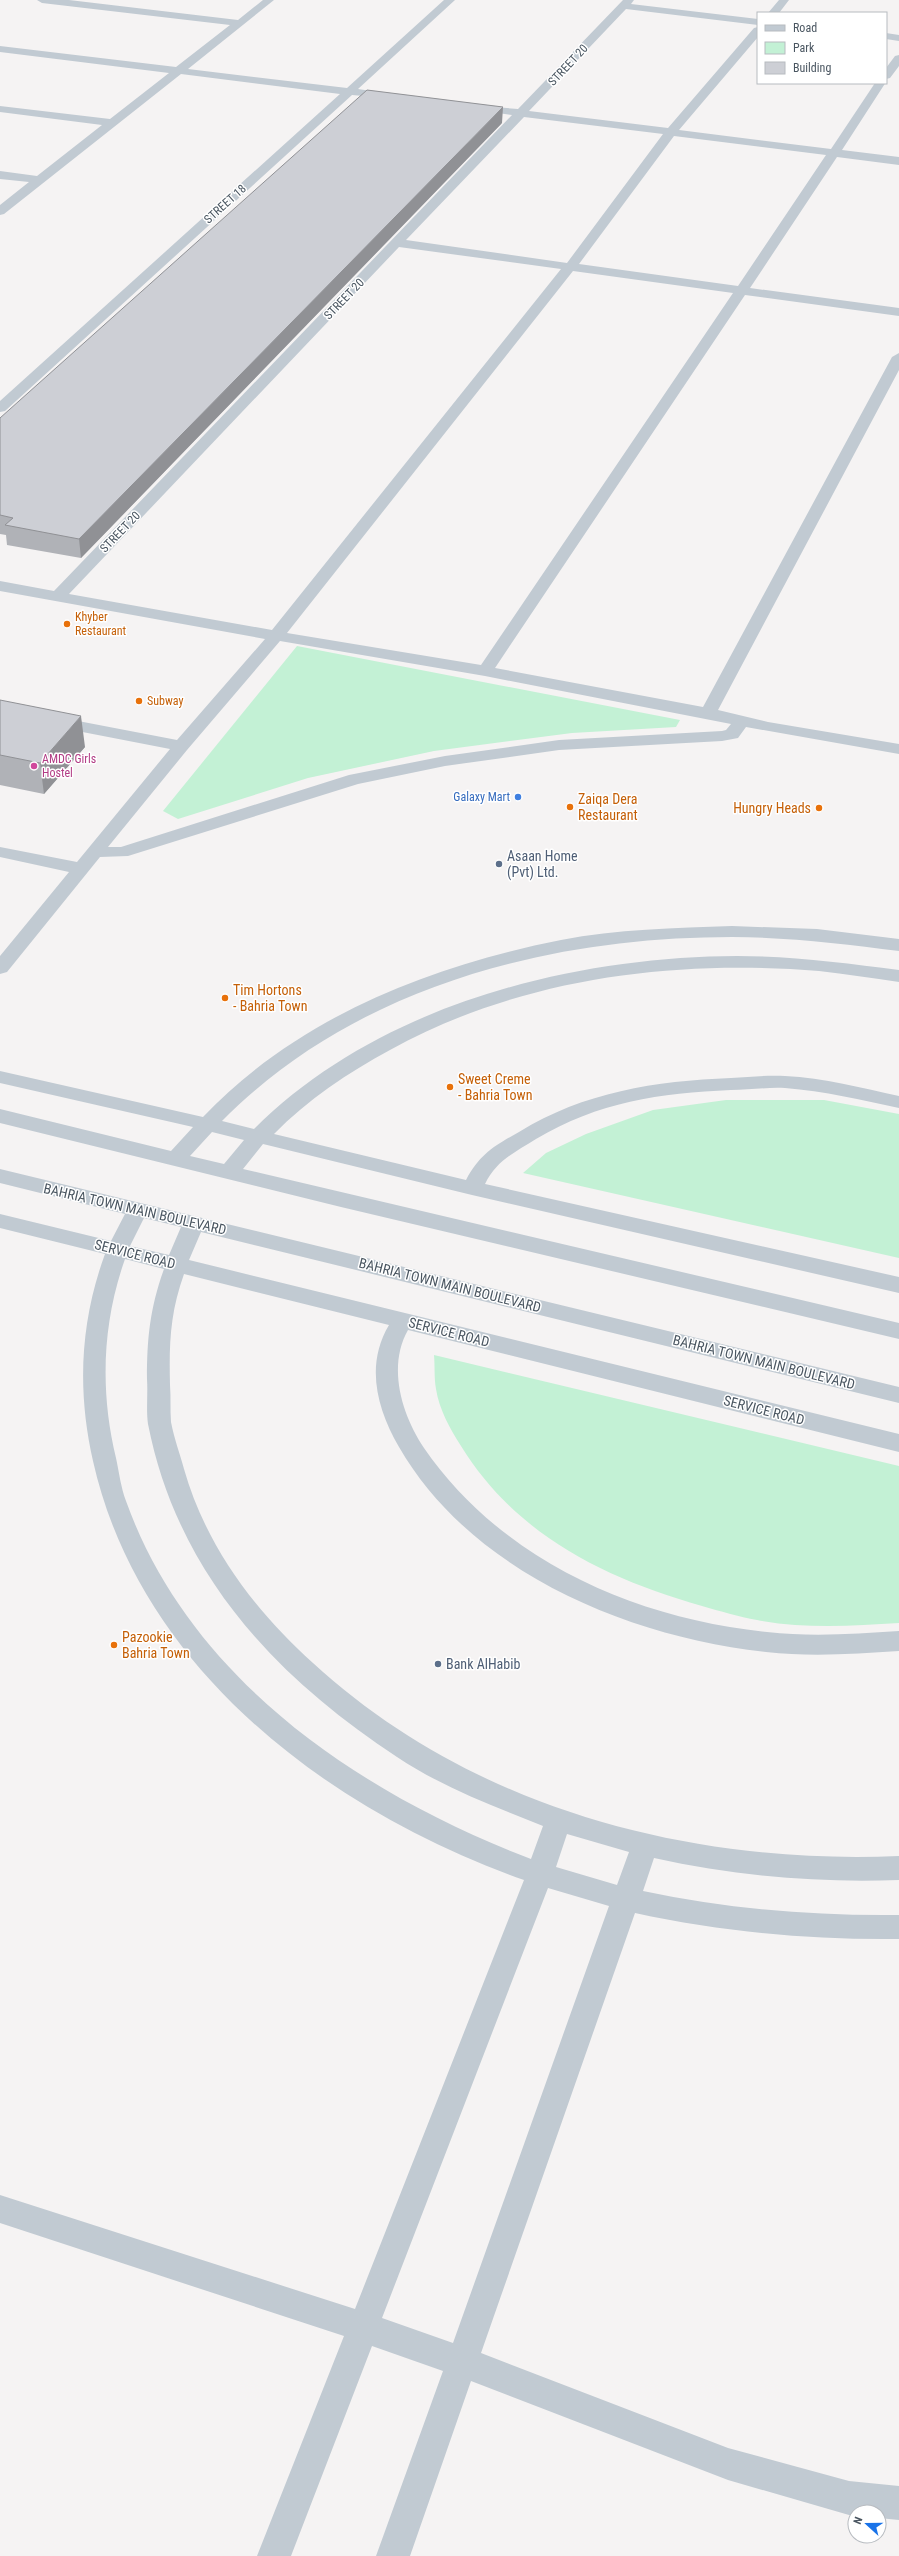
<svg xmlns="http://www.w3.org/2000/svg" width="899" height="2556" font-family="'Roboto Condensed',sans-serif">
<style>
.green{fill:#c3f1d5}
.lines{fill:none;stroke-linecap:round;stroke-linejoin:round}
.minor{fill:#c1cad2;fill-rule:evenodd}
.wall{fill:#b0b2b7}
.shaded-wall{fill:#909195}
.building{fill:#cdcfd5;stroke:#909195}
.food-dot{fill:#e8710a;stroke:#fff;stroke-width:1.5}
.hotel-dot{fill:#d1479c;stroke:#fff;stroke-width:1.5}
.shop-dot{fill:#3f7fe0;stroke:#fff;stroke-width:1.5}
.service-dot{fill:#5c6f8a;stroke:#fff;stroke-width:1.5}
.labels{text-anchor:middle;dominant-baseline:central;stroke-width:3;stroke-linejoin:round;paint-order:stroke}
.far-street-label{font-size:12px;fill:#4a5661;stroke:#fff}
.far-food-label{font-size:12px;fill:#c56008;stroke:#fff;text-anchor:start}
.far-hotel-label{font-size:12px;fill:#b23c85;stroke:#fff;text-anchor:start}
.far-shop-label{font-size:12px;fill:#366cbe;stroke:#fff;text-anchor:end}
.food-label{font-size:14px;fill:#c56008;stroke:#fff;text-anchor:start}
.service-label{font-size:14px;fill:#4e5e75;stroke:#fff;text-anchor:start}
.street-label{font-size:14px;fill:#4a5661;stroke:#fff}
</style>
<rect width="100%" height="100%" fill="#f5f3f3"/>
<path class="green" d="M 297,646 L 680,720 L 676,727 L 572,733 L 434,751 L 308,778 L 178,819 L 163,811 Z
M 726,1100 L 824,1100 L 899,1114 L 899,1258 L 523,1173 L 546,1153 L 586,1134 L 653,1110 Z
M 434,1355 L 899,1466 L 899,1623 C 852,1626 804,1629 757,1620 C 739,1617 720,1611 702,1606 C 604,1578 516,1535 461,1446 C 450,1429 439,1409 436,1389 C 434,1378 435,1366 434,1355 Z"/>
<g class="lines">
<path class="minor" d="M 37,0 L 69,0 L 238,20 L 263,0 L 274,0 L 188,69 L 347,88 L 444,0 L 455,0 L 358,89 L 398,95 L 398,99 L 352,95 L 5,411 L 0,412 L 0,401 L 340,94 L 181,74 L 4,214 L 0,215 L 0,205 L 29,182 L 0,179 L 0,171 L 37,176 L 102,125 L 0,112 L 0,106 L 110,119 L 169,73 L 0,52 L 0,46 L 176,67 L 230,25 L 42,3 Z
M 623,0 L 634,0 L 631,4 L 758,19 L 758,25 L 626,9 L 529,111 L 668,128 L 754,28 L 758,27 L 758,37 L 679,130 L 831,149 L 875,83 L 886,82 L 842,150 L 899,157 L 899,165 L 837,157 L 750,288 L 899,308 L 899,316 L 745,295 L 495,668 L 703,707 L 892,357 L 899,353 L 899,370 L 718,710 L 768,722 L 899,744 L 899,754 L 746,727 L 738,738 L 722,741 L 559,750 L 445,766 L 358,784 L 128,856 L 100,857 L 7,972 L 0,974 L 0,956 L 69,872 L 0,857 L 0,847 L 77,862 L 170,749 L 0,716 L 0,706 L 177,740 L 265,639 L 0,591 L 0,581 L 54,591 L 512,115 L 470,109 L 470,105 L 518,109 ZM 524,117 L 663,134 L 567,263 L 406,240 ZM 674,136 L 826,155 L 738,286 L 579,264 ZM 399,247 L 561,269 L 272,630 L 69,594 ZM 573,271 L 733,293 L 481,665 L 287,633 ZM 280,641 L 485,676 L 731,724 L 726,730 L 722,731 L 559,740 L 445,756 L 349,775 L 121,847 L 108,847 L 187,750 Z
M 779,0 L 789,0 L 779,13 L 768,13 Z
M 886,33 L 899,35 L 899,41 L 886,39 Z
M 899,55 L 899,66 L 890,78 L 886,79 L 886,68 L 895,56 Z
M 732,926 L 817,929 L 899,939 L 899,951 C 844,944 788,937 732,937 C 548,937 354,987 222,1121 L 254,1129 C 377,1006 568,957 737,956 C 791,956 845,963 899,970 L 899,982 C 872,978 846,974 819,971 C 673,959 520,978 390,1050 C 349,1072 307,1100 274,1134 L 466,1180 C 480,1154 494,1146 519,1132 C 584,1092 655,1081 731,1078 C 749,1077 767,1075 785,1076 C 824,1078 862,1088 899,1096 L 899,1108 C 862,1100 824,1091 785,1088 C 768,1087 749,1090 731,1090 C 660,1093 598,1102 536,1139 C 514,1153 497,1160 485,1184 L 899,1277 L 899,1293 L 472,1195 L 263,1144 L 243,1169 L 899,1323 L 899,1339 L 341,1207 L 0,1123 L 0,1109 L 171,1151 L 193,1127 L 0,1083 L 0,1071 L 203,1117 C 297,1018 429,966 561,940 C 617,929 675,928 732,926 ZM 212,1132 L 244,1140 L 224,1164 L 190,1156 Z
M 0,1169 L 899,1387 L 899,1403 L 201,1232 L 189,1260 L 899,1434 L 899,1452 L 408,1330 C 387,1367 402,1415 424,1448 C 501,1560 635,1619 767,1632 C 811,1637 855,1634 899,1631 L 899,1651 C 855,1654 810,1657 766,1652 C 628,1637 471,1572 399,1447 C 377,1409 365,1365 389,1325 L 184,1274 C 170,1313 169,1344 170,1385 C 171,1397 170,1410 171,1422 C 174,1438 180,1454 184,1469 C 206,1546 254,1610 313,1663 C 471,1808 688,1865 899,1856 L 899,1880 C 816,1883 735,1876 654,1858 L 643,1891 C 728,1909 812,1916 899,1915 L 899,1939 C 809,1940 723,1932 635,1913 L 481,2353 L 728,2448 L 849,2481 L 899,2486 L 899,2520 L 879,2518 L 879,2512 L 855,2512 L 855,2515 L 849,2515 L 728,2480 L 471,2381 L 410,2556 L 376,2556 L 443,2371 L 372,2346 L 291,2556 L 257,2556 L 344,2336 L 0,2223 L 0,2195 L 355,2309 L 524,1880 C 331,1812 140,1670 93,1461 C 77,1391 80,1322 105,1254 L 0,1228 L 0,1214 L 111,1241 L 125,1214 L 0,1183 ZM 144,1218 L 181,1227 L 169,1255 L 130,1246 ZM 125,1259 L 164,1269 C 150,1308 147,1338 147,1379 C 148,1394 146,1410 148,1424 C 177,1572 274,1676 397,1757 C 442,1787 493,1806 543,1826 L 531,1859 C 361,1794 190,1680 126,1501 C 121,1488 119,1472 116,1458 C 100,1392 102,1324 125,1259 ZM 567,1834 L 629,1852 L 617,1885 L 556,1867 ZM 548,1888 L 609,1906 L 453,2343 L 382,2318 Z"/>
</g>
<path class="wall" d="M 502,123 L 81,558 L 7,545 L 6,535 L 0,534 L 0,418 Z
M 0,700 L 85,747 L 44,794 L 0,785 Z"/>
<path class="shaded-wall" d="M 503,107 L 502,123 L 81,558 L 79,539 Z
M 81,716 L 85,747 L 44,794 L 40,763 Z"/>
<path class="building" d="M 367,90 L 503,107 L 79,539 L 5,525 L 13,518 L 0,515 L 0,418 Z
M 0,700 L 81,716 L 40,763 L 0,755 Z"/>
<g class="food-dot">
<circle cx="67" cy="624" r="4"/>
<circle cx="139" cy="701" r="4"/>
<circle cx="570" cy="807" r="4"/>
<circle cx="819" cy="808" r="4"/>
<circle cx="225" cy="998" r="4"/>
<circle cx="450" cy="1087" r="4"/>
<circle cx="114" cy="1645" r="4"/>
</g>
<circle class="hotel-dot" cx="34" cy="766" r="4"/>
<circle class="shop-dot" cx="518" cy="797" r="4"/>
<g class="service-dot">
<circle cx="499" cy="864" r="4"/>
<circle cx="438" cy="1664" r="4"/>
</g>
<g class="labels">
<g class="far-street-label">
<text transform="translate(568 65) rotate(-47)">STREET 20</text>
<text transform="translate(225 204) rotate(-42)">STREET 18</text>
<text transform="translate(344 299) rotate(-46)">STREET 20</text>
<text transform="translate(120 532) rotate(-46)">STREET 20</text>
</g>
<g class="far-food-label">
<text x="75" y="617">Khyber<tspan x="75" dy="14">Restaurant</tspan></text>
<text x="147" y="701">Subway</text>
</g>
<g class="far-hotel-label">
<text x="42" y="759">AMDC Girls<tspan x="42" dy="14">Hostel</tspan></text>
</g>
<g class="far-shop-label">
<text x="510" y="797">Galaxy Mart</text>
</g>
<g class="food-label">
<text x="578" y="799">Zaiqa Dera<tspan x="578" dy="16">Restaurant</tspan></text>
<text x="811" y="808" text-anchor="end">Hungry Heads</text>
<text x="233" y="990">Tim Hortons<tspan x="233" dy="16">- Bahria Town</tspan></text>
<text x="458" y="1079">Sweet Creme<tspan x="458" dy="16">- Bahria Town</tspan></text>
<text x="122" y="1637">Pazookie<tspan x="122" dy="16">Bahria Town</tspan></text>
</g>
<g class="service-label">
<text x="507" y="856">Asaan Home<tspan x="507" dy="16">(Pvt) Ltd.</tspan></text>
<text x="446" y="1664">Bank AlHabib</text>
</g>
<g class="street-label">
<text transform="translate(135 1209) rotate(13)">BAHRIA TOWN MAIN BOULEVARD</text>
<text transform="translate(135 1254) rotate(14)">SERVICE ROAD</text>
<text transform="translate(450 1285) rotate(14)">BAHRIA TOWN MAIN BOULEVARD</text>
<text transform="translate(449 1332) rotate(14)">SERVICE ROAD</text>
<text transform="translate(764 1362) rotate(14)">BAHRIA TOWN MAIN BOULEVARD</text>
<text transform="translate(764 1410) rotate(14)">SERVICE ROAD</text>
</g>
</g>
<rect x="757" y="12" width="130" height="72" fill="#ffffff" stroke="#b7bbc0"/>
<rect x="765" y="25" width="20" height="6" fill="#c1cad2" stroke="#b7bbc0"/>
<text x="793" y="32" font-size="12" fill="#4a5661">Road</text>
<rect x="765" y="42" width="20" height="12" fill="#c3f1d5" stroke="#b7bbc0"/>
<text x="793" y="52" font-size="12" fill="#4a5661">Park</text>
<rect x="765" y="62" width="20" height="12" fill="#cdcfd5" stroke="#b7bbc0"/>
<text x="793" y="72" font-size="12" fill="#4a5661">Building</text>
<g transform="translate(867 2524) rotate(291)"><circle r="19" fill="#ffffff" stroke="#b7bbc0"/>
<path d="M0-3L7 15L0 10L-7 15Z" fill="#1a73e8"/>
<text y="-6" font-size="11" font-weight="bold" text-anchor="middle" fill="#4a5661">N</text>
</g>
</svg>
